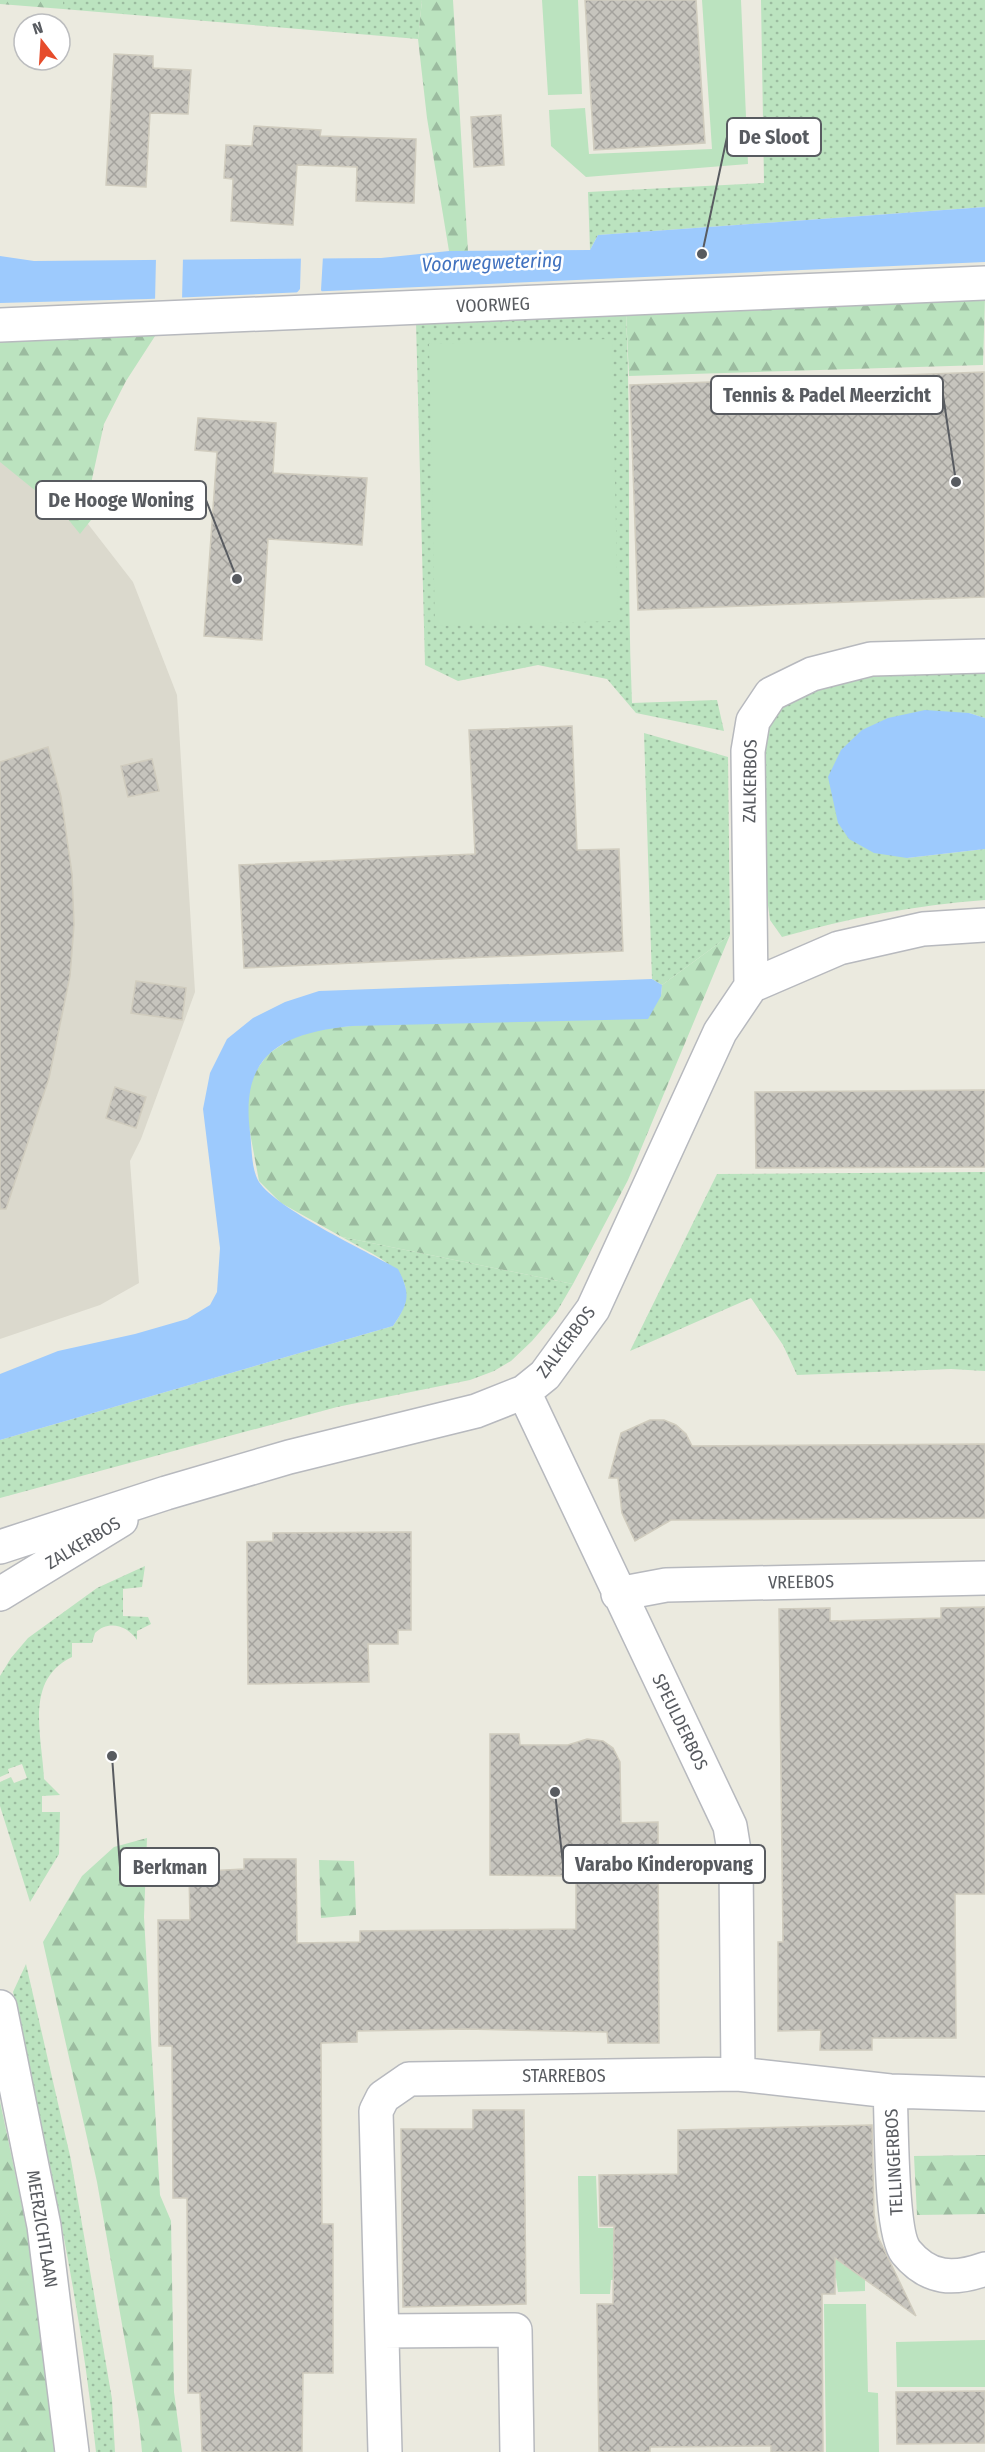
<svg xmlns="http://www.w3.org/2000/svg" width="985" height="2452" font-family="'Fira Sans Condensed',sans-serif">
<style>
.education{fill:#dbd9cd}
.grass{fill:url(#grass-dots)}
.forest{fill:url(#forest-firs)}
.garden{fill:#bbe3bf}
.water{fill:#9dcafd}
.pier{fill:#ebeadf}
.building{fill:url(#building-cross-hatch);stroke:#d0ccbe;stroke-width:1.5}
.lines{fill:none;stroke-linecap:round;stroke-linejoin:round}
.minor-casing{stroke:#b7b9be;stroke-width:36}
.tertiary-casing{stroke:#b7b9be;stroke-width:36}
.minor{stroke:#fff;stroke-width:33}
.tertiary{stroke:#fff;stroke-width:33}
.labels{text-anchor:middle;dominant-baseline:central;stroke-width:5;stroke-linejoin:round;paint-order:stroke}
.street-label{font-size:18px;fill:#585b60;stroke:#fff}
.water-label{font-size:20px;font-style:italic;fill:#4172bf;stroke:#fff}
.leader{fill:none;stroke:#585b60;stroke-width:2}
.callout-dot{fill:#585b60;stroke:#fff;stroke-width:2}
.callout{fill:#fff;stroke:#585b60;stroke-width:2}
.callout-label{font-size:20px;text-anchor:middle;font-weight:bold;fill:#585b60}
</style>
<defs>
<pattern id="grass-dots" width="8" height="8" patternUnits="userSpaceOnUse" patternTransform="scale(1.5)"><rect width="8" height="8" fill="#bbe3bf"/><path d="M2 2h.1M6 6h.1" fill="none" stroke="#9bbb9f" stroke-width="1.8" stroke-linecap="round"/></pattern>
<pattern id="forest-firs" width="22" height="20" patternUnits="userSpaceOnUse" patternTransform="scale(1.5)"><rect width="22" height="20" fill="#bbe3bf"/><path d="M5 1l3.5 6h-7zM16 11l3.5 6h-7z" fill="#9bbb9f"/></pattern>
<pattern id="building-cross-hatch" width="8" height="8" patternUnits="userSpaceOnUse" patternTransform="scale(1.5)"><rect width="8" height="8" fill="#c6c4bd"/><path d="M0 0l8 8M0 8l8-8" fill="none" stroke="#a4a29d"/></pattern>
</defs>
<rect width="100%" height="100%" fill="#ebeadf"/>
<path class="education" d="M 0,457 L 74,506 L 133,582 L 177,695 L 195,992 L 141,1139 L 130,1161 L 139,1283 L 100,1305 L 0,1339 Z"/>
<path class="grass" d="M 63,0 L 422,0 L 418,39 L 63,9 Z
M 761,0 L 985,0 L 985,207 L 598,235 L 590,250 L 588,192 L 764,183 Z
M 626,312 C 632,442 626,572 632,703 L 717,700 L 724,731 L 636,713 L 607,679 L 538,665 L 458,681 L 425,665 L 416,322 Z
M 985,668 L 985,718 L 969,713 L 907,858 L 985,849 L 985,900 C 916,905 848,918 782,937 L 770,920 L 767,898 L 765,739 L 774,716 L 793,697 L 849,679 L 878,672 Z
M 644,733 L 728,757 L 730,935 L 662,985 L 652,979 Z
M 985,1172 L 985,1371 L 951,1369 L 797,1375 L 783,1345 L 751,1298 L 630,1351 L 717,1174 Z
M 342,1237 L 573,1284 L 556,1313 L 532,1341 L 511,1361 L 494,1371 L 470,1380 L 337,1407 L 0,1498 L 0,1440 L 393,1326 C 430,1274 381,1260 342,1237 Z
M 145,1566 L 142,1587 L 123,1589 L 123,1616 L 148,1617 L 151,1624 L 137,1631 L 137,1640 C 127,1625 108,1620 95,1633 L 92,1643 L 72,1643 L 72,1657 C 24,1680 42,1735 44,1779 L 60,1795 L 42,1796 L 42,1812 L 60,1812 L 59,1854 L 30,1902 L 0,1806 L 0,1782 L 11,1777 L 14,1783 L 27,1778 L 22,1764 L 8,1769 L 9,1773 L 0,1777 L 0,1676 L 11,1658 L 28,1638 L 97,1588 Z
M 26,1964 L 71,2160 L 112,2399 L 115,2452 L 96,2452 C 80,2297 46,2145 13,1992 Z"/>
<path class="forest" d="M 0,0 L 63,0 L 63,9 L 0,4 Z
M 422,0 L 453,0 L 468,252 L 449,251 L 427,118 L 418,39 Z
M 985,295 L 983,365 L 629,376 L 626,312 Z
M 157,333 L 126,381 L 104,424 L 92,479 L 91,520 L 80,534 L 63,513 L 0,462 L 0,340 Z
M 730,935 L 628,1180 L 573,1284 L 342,1237 L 281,1203 L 259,1181 L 248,1122 L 247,1094 L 253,1075 L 268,1054 L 292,1038 L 320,1029 L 661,996 L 662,985 Z
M 147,1838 L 144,1917 L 160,2195 L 171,2221 L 174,2392 L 182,2452 L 142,2452 L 139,2421 L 97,2182 L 43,1942 L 82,1876 L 114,1847 Z
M 319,1860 L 354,1861 L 356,1915 L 321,1918 Z
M 0,2101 L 37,2278 L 57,2452 L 0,2452 Z
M 985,2155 L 985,2214 L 917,2215 L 914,2156 Z"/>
<path class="garden" d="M 542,0 L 578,0 L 582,94 L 548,95 Z
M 702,0 L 741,0 L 748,164 L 586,177 L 551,146 L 549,110 L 585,108 L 589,154 L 712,149 Z
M 612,339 L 618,621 L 435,626 L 429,344 Z
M 578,2176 L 596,2176 L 598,2228 L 843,2228 L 865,2275 L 865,2291 L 838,2292 L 836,2278 L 611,2280 L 610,2294 L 580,2294 Z
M 824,2304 L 866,2304 L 868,2392 L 878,2393 L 879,2452 L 826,2452 Z
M 985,2340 L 985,2387 L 897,2387 L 896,2342 Z"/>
<path class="water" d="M 985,207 L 985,262 L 148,299 L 0,303 L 0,256 L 34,261 L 381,258 L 449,251 L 590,250 L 598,235 Z
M 925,710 L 969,713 L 985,718 L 985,849 L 907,858 L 874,853 L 849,839 L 838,823 L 828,777 L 841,750 L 862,730 L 888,718 Z
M 652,979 L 662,985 L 661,996 L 648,1019 L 352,1026 C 282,1033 240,1054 250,1132 C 252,1147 251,1169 259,1182 C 277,1209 366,1251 398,1269 C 411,1294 409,1303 393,1326 L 0,1440 L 0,1374 L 58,1351 L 135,1334 L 187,1319 L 210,1305 L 217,1292 L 220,1248 L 203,1109 L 210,1073 L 227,1039 L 253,1018 L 285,1002 L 319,991 Z"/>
<path class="pier" d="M 301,256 L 323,256 L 321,290 L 323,294 L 294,296 L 300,289 Z
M 156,257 L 183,257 L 182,301 L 155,302 Z"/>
<path class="building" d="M 585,0 L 696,0 L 705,143 L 594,150 Z
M 114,54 L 153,56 L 153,68 L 191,70 L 188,114 L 150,113 L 146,187 L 106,185 Z
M 501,115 L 504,165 L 474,167 L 471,117 Z
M 254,126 L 321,130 L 320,136 L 416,139 L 414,203 L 356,201 L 357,167 L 297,165 L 293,225 L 231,221 L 233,179 L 224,178 L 226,145 L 252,146 Z
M 984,372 L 985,597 L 638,610 L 630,385 Z
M 198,418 L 276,423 L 273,473 L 367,478 L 362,545 L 268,539 L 262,640 L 204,636 L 217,452 L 195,450 Z
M 572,726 L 577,850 L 619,849 L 623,951 L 244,968 L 239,865 L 475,854 L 469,730 Z
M 48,747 L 61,797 L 72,874 L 74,925 L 70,976 L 49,1078 L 6,1209 L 0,1209 L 0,762 Z
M 152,759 L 159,791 L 128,797 L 121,766 Z
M 136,981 L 186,988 L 182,1020 L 131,1013 Z
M 115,1087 L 146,1097 L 136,1128 L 106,1118 Z
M 985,1090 L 985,1167 L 756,1168 L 755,1092 Z
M 650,1420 L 664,1420 L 676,1425 L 686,1434 L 692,1446 L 985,1444 L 985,1518 L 671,1520 L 635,1541 L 622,1513 L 618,1478 L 609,1478 L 621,1433 Z
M 411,1532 L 411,1630 L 398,1630 L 398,1644 L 368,1644 L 369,1682 L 248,1684 L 247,1542 L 273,1541 L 273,1533 Z
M 985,1607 L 985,1894 L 955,1894 L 956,2038 L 872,2038 L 872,2050 L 820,2050 L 821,2030 L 778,2031 L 778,1942 L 783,1942 L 779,1609 L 830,1608 L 830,1621 L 941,1618 L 941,1608 Z
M 490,1734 L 519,1734 L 520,1745 L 568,1745 L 587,1739 L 603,1741 L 613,1748 L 620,1762 L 621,1823 L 658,1822 L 659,2043 L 608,2043 L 607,2032 L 467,2029 L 357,2031 L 357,2042 L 321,2043 L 322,2224 L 333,2224 L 333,2373 L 303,2373 L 302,2452 L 202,2452 L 200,2393 L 188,2393 L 187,2198 L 173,2198 L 172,2046 L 159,2046 L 158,1920 L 190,1920 L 189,1872 L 244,1869 L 244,1859 L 296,1859 L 297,1943 L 360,1942 L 360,1931 L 576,1929 L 576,1876 L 490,1875 Z
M 473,2110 L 524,2110 L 526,2304 L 403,2307 L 401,2129 L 473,2129 Z
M 872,2125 L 874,2214 L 878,2237 L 916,2316 L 835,2258 L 835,2294 L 822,2294 L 823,2452 L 771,2452 L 771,2446 L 650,2447 L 650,2452 L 599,2452 L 597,2304 L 613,2304 L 614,2226 L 600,2226 L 599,2175 L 678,2174 L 678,2130 Z
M 985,2391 L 985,2443 L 897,2444 L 896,2392 Z"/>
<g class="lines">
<defs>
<path id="minor" d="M 0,325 L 985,283
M 751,986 L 748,751 L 753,721 L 771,694 L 812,674 L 871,659 L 985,656
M 524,1392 L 730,1826 L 736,1863 L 738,2074
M 0,1547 L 166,1493 L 289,1457 L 476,1411 L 524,1392 L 545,1375 L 593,1309 L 720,1032 L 751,986 L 839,948 L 923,929 L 985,925
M 0,1594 L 121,1520
M 618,1594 L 666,1585 L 985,1578
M 890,2091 C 892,2121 890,2232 906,2252 C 929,2280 954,2280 985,2269
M 382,2331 L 515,2330 L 517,2452
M 385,2452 L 376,2111 L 383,2097 L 409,2079 L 738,2074 L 890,2091 L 985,2094"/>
<path id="tertiary" d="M 0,2007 L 44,2226 L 72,2452"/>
</defs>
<use href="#minor" class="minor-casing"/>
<use href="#tertiary" class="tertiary-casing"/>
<use href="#minor" class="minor"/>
<use href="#tertiary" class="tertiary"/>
</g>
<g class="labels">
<g class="street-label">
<text transform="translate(493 305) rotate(-2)">VOORWEG</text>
<text transform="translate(750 781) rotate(-89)">ZALKERBOS</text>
<text transform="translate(566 1342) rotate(-53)">ZALKERBOS</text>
<text transform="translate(83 1543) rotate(-31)">ZALKERBOS</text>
<text transform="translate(801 1582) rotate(-1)">VREEBOS</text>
<text transform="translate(680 1722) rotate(64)">SPEULDERBOS</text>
<text x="564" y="2076">STARREBOS</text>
<text transform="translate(894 2162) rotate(-93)">TELLINGERBOS</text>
<text transform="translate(42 2229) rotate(81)">MEERZICHTLAAN</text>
</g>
<g class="water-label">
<text transform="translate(492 262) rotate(-2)">Voorwegwetering</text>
</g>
</g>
<path class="leader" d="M702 254L727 137M956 482L943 395M237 579L206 500M555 1792L563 1864M112 1756L120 1867"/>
<g class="callout-dot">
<circle cx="702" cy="254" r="6"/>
<circle cx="956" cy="482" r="6"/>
<circle cx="237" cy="579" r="6"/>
<circle cx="555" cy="1792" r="6"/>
<circle cx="112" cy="1756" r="6"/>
</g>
<g class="callout">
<rect x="727" y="118" width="94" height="38" rx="6"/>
<rect x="711" y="376" width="232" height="38" rx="6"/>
<rect x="36" y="481" width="170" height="38" rx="6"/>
<rect x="563" y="1845" width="202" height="38" rx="6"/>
<rect x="120" y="1848" width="99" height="38" rx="6"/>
</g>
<g class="callout-label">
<text x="774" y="144">De Sloot</text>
<text x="827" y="402">Tennis &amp; Padel Meerzicht</text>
<text x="121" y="507">De Hooge Woning</text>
<text x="664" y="1871">Varabo Kinderopvang</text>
<text x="170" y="1874">Berkman</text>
</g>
<g transform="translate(42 42) rotate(343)"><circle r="28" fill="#ffffff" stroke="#bcbdbf" stroke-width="1.5"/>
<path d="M0-4.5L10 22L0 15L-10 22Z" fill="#e64c2b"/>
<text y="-9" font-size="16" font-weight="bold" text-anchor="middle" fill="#585b60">N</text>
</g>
</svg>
